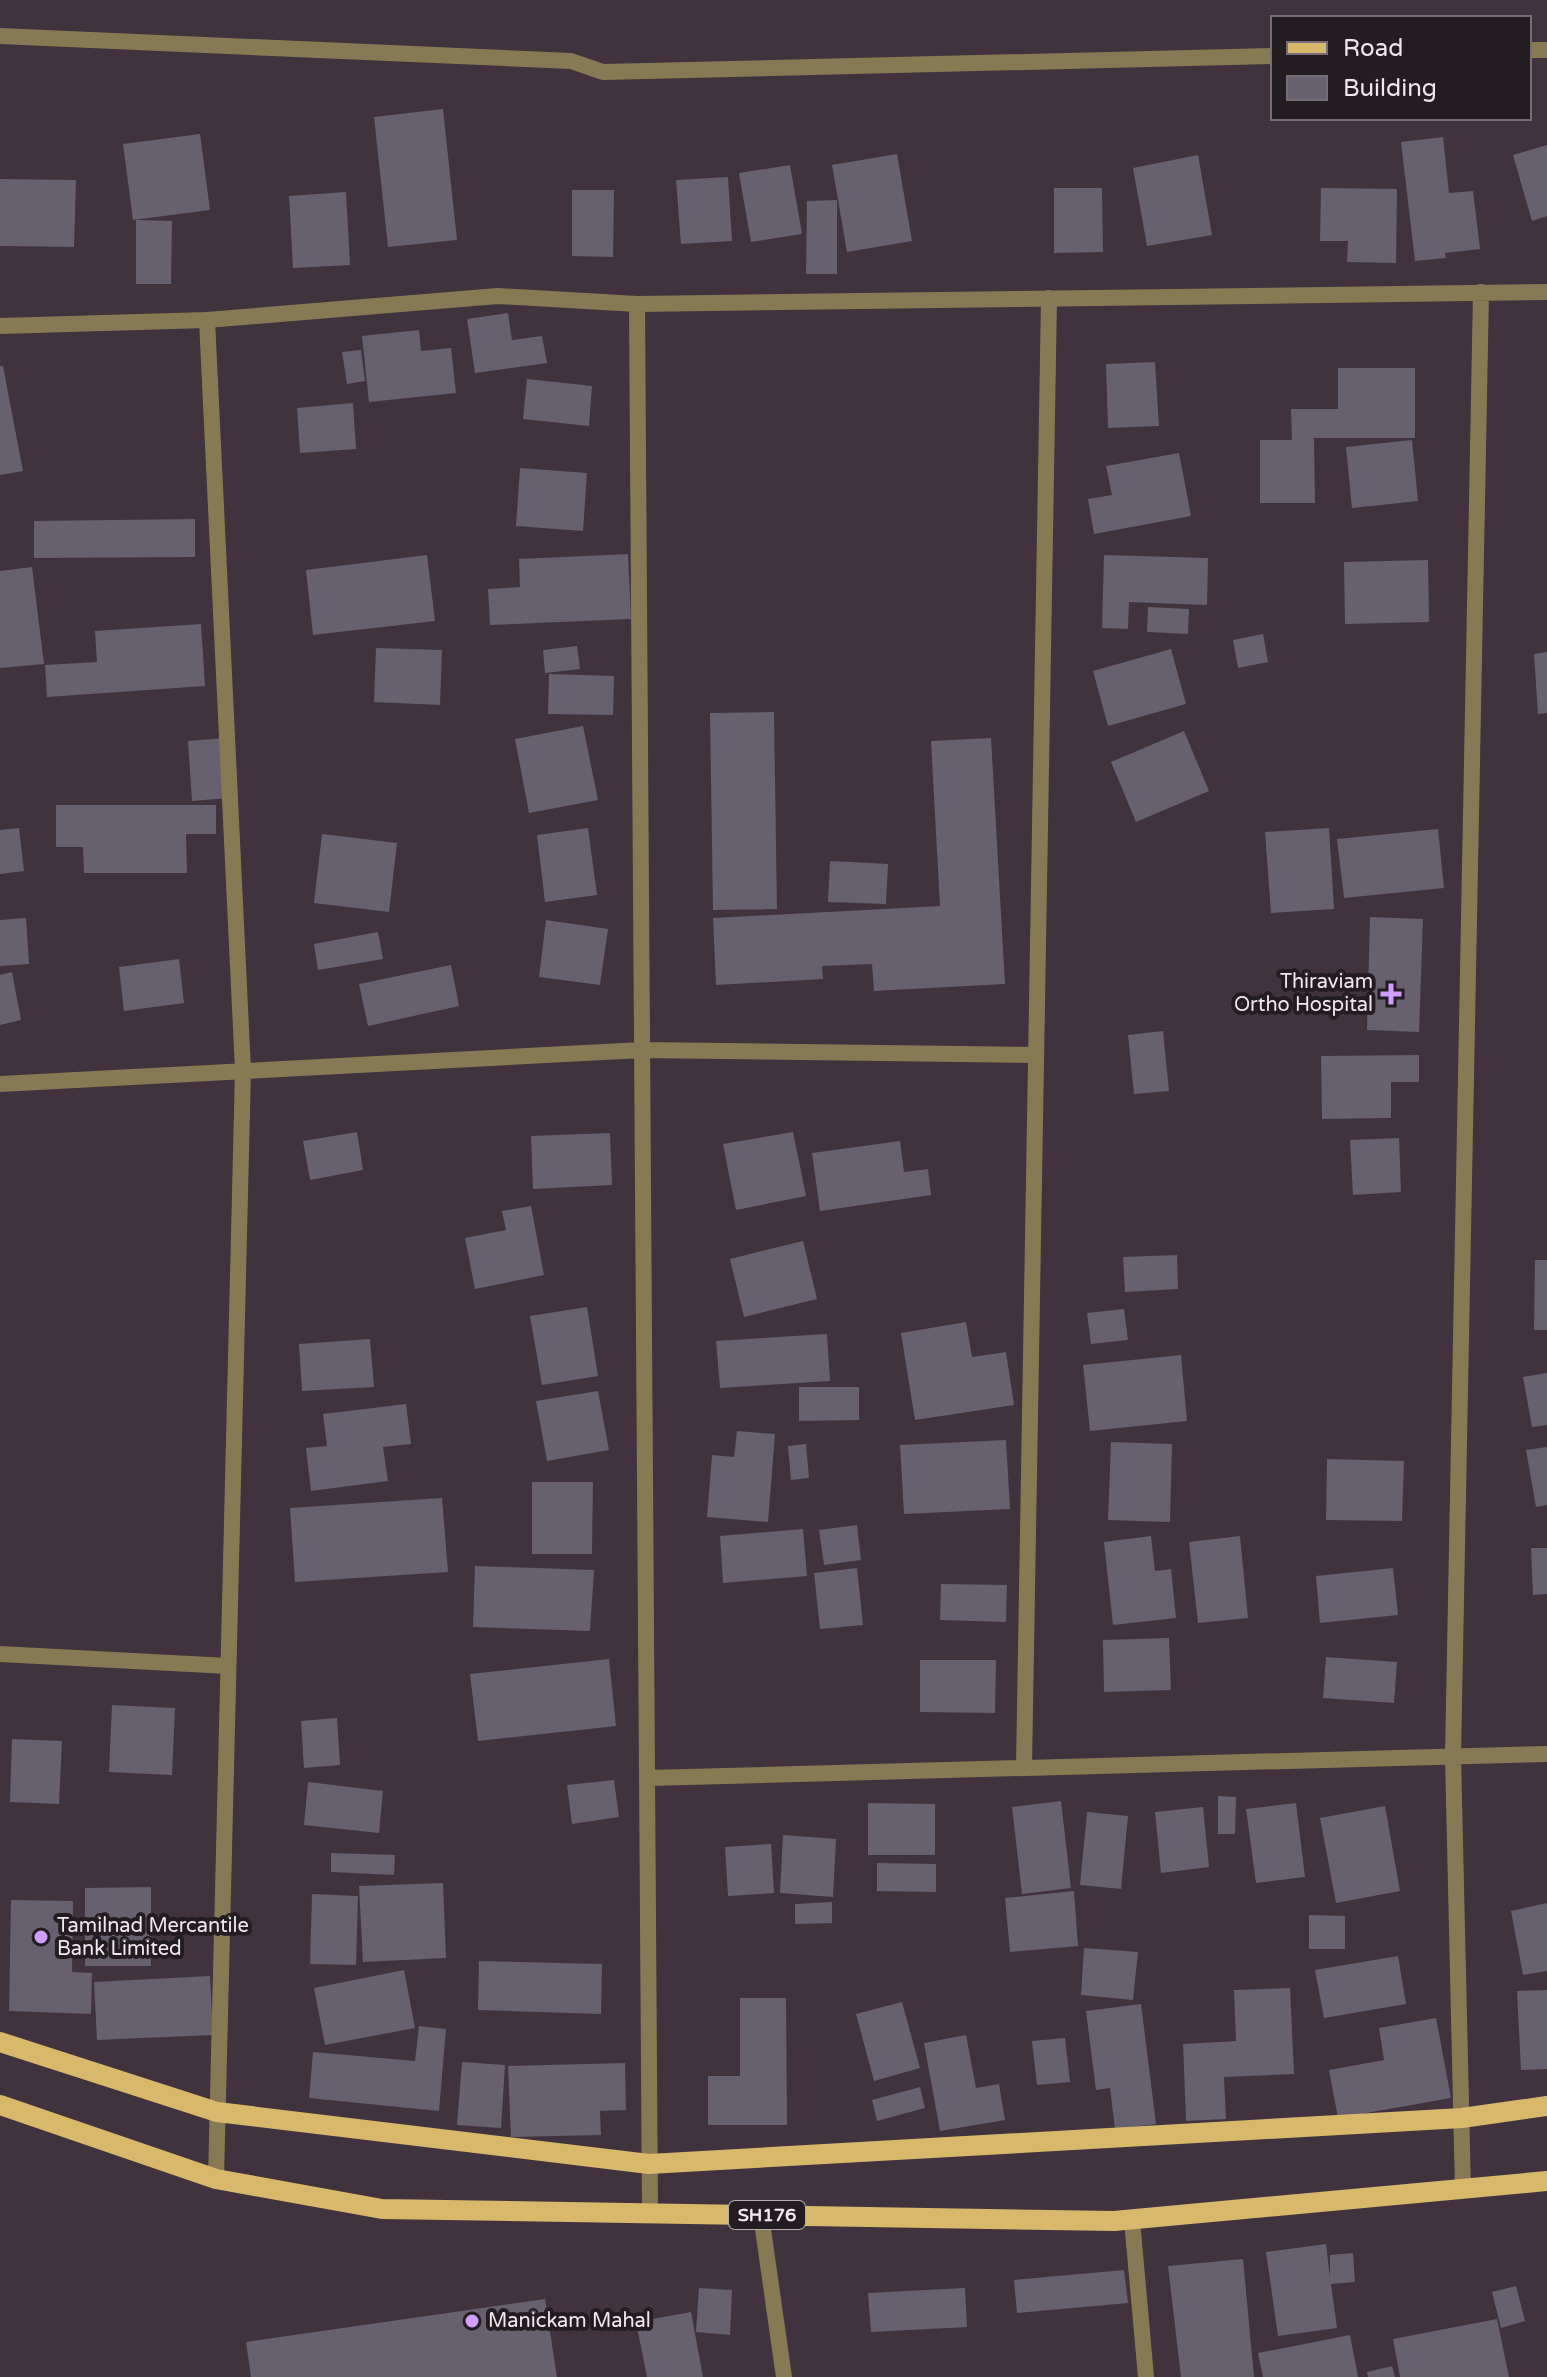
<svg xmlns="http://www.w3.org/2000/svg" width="1547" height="2377" font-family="'Varela Round',sans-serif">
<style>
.building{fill:#66606f}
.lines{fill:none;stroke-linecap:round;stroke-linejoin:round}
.street{stroke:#887955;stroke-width:16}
.primary{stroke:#d8b96c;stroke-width:20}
.poi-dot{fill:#d19dfe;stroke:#231d22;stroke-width:3}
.labels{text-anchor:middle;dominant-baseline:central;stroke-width:8;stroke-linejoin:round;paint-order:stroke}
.shield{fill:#231d22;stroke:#b3abb2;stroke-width:2}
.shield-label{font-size:18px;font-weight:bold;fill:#f1e8ef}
.poi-label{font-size:20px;fill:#f1e8ef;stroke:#231d22;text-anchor:start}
</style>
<rect width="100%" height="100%" fill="#40333e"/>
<path class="building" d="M 443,109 L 457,240 L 388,247 L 374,117 Z
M 200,134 L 210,210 L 133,220 L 123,144 Z
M 1443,137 L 1449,193 L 1473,191 L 1480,249 L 1445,253 L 1446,258 L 1415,261 L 1401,142 Z
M 1547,145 L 1547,216 L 1532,221 L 1513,155 Z
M 897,154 L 912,241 L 847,252 L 832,165 Z
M 1198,155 L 1212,235 L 1147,246 L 1133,168 Z
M 790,165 L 802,234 L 751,242 L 739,173 Z
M 728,177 L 732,241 L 681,244 L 676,180 Z
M 0,179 L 76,180 L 74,247 L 0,246 Z
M 1054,188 L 1102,188 L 1103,252 L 1054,253 Z
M 1321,188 L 1397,189 L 1396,263 L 1347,262 L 1348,241 L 1320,241 Z
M 572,190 L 614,190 L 613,257 L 572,256 Z
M 346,192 L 350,265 L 293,268 L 289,196 Z
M 837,200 L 837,274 L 806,274 L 807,201 Z
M 136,220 L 172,221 L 171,284 L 136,284 Z
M 508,313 L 512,340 L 542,336 L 547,363 L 475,373 L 467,319 Z
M 419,330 L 421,351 L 451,348 L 456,393 L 369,402 L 362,336 Z
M 361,350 L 365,381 L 347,384 L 342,352 Z
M 1155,362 L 1159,426 L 1108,428 L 1106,364 Z
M 0,366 L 3,366 L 23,471 L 0,475 Z
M 1338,368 L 1415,368 L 1415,438 L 1314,438 L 1315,503 L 1260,503 L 1260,440 L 1292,440 L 1291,409 L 1338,409 Z
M 527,379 L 592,386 L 589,426 L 523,419 Z
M 353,403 L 356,449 L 300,453 L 297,408 Z
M 1412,440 L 1418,501 L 1352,508 L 1346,447 Z
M 1179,453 L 1191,516 L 1094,534 L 1088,499 L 1112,495 L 1106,466 Z
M 520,468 L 587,473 L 583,531 L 516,526 Z
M 195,519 L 195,557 L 34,558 L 34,521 Z
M 628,554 L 631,619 L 490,625 L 488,589 L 520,587 L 519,559 Z
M 427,555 L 435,621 L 313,635 L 306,570 Z
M 1104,555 L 1208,558 L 1207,605 L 1129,602 L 1128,629 L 1102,628 Z
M 1428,560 L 1429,622 L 1345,624 L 1344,562 Z
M 32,567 L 44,664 L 0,668 L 0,571 Z
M 1148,607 L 1189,609 L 1188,634 L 1147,632 Z
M 201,624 L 205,686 L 47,697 L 45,665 L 97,662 L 95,631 Z
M 1263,634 L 1268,662 L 1238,668 L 1233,640 Z
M 577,646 L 580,669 L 545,673 L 543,650 Z
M 376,648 L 442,650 L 440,705 L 374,702 Z
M 1171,649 L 1186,704 L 1108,726 L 1093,671 Z
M 1547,652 L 1547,713 L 1538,714 L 1534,654 Z
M 549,674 L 614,676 L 613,715 L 548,714 Z
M 774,712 L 777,909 L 713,910 L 710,713 Z
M 583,726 L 598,800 L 529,813 L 515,739 Z
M 1184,731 L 1209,791 L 1136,822 L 1111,762 Z
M 224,738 L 228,798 L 192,801 L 188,741 Z
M 991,738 L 1005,984 L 874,991 L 872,964 L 822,966 L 823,979 L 716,985 L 713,918 L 940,906 L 931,741 Z
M 56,805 L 216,805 L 216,834 L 186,834 L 187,873 L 84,873 L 83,847 L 56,847 Z
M 19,828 L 24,871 L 0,874 L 0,830 Z
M 588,828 L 597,895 L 545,902 L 537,835 Z
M 1329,828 L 1334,909 L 1271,913 L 1265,832 Z
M 1438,829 L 1444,888 L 1344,898 L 1337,839 Z
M 322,834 L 397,843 L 389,912 L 314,903 Z
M 830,861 L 888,864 L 886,904 L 828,902 Z
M 1370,917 L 1423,919 L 1419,1032 L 1367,1030 Z
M 26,918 L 29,964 L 0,966 L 0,920 Z
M 546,920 L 608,929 L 600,985 L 539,977 Z
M 378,932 L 383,959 L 318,970 L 314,944 Z
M 179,959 L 184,1003 L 124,1011 L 119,967 Z
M 451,965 L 459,1006 L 368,1026 L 359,984 Z
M 12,972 L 21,1020 L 0,1025 L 0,975 Z
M 1163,1031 L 1169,1091 L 1134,1094 L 1128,1035 Z
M 1419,1055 L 1419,1082 L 1391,1082 L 1391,1118 L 1322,1119 L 1321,1056 Z
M 357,1132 L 363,1170 L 310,1180 L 303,1141 Z
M 793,1132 L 806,1196 L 736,1210 L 723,1144 Z
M 610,1133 L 612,1185 L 533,1189 L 531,1136 Z
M 1399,1138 L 1401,1192 L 1353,1195 L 1350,1140 Z
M 900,1141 L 904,1172 L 928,1169 L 931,1195 L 820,1211 L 812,1153 Z
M 531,1206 L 544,1275 L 475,1289 L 465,1238 L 506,1230 L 502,1211 Z
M 803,1241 L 817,1299 L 744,1317 L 730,1259 Z
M 1177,1255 L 1178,1289 L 1125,1292 L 1123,1257 Z
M 1535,1260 L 1547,1260 L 1547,1330 L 1534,1330 Z
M 587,1307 L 598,1376 L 542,1385 L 530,1316 Z
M 1124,1309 L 1128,1340 L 1091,1344 L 1087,1313 Z
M 966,1322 L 972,1357 L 1006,1352 L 1014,1405 L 915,1420 L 901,1333 Z
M 827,1334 L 830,1381 L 720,1388 L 716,1341 Z
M 370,1339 L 374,1387 L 302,1391 L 299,1344 Z
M 1181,1355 L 1187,1421 L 1090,1431 L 1083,1365 Z
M 1547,1373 L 1547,1425 L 1532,1427 L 1523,1377 Z
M 799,1387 L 859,1387 L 859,1420 L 799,1421 Z
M 598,1391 L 609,1450 L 547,1461 L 536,1401 Z
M 406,1404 L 411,1444 L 383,1447 L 388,1481 L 311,1491 L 306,1448 L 327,1446 L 323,1414 Z
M 737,1431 L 775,1434 L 768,1522 L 707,1517 L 712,1455 L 734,1457 Z
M 1006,1440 L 1010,1509 L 904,1514 L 900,1445 Z
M 1111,1442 L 1172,1444 L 1170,1522 L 1108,1520 Z
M 806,1444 L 809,1478 L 791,1480 L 788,1446 Z
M 1547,1447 L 1547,1505 L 1536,1507 L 1526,1450 Z
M 1327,1459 L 1404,1461 L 1402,1521 L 1326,1520 Z
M 532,1482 L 593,1482 L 592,1554 L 532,1554 Z
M 442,1498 L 448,1572 L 295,1582 L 290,1508 Z
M 857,1525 L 861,1560 L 824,1565 L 819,1530 Z
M 803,1529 L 807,1576 L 723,1583 L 720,1536 Z
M 1151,1536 L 1155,1571 L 1171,1569 L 1176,1618 L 1113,1625 L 1104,1542 Z
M 1240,1536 L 1248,1618 L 1198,1623 L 1189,1542 Z
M 1531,1548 L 1547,1548 L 1547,1594 L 1533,1595 Z
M 475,1566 L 594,1570 L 590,1631 L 473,1627 Z
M 857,1568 L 863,1625 L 820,1629 L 814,1573 Z
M 1393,1568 L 1398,1615 L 1320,1623 L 1316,1576 Z
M 941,1584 L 1007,1585 L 1006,1622 L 940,1620 Z
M 1169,1638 L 1171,1690 L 1104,1692 L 1103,1640 Z
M 1326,1657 L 1397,1662 L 1394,1703 L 1323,1698 Z
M 609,1659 L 616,1726 L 478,1741 L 470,1674 Z
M 920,1660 L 996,1660 L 995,1713 L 920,1712 Z
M 112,1705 L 175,1708 L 172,1775 L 109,1772 Z
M 337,1718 L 340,1765 L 304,1768 L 301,1721 Z
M 12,1739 L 62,1741 L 59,1804 L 10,1802 Z
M 614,1780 L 619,1817 L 572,1824 L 567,1785 Z
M 308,1782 L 383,1791 L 379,1833 L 304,1825 Z
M 1218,1796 L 1236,1797 L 1235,1834 L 1218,1834 Z
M 1061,1801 L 1071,1888 L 1022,1894 L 1012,1807 Z
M 868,1803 L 935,1804 L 935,1855 L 868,1855 Z
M 1296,1803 L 1305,1877 L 1256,1883 L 1246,1809 Z
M 1385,1806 L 1400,1891 L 1336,1903 L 1320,1818 Z
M 1203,1807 L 1209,1867 L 1161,1873 L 1155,1812 Z
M 1087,1812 L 1128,1816 L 1121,1889 L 1080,1885 Z
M 783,1835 L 836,1839 L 833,1897 L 780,1893 Z
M 771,1844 L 774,1893 L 728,1896 L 725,1847 Z
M 331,1853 L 395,1855 L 394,1875 L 331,1872 Z
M 877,1863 L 936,1864 L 936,1892 L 877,1891 Z
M 443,1883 L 446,1958 L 363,1962 L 359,1886 Z
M 151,1887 L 151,1966 L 85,1966 L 85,1888 Z
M 1074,1891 L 1078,1946 L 1010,1952 L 1005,1898 Z
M 312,1894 L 358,1896 L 356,1965 L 310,1964 Z
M 11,1900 L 73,1901 L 72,1972 L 92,1973 L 91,2014 L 9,2011 Z
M 832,1902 L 832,1923 L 795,1924 L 795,1904 Z
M 1547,1903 L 1547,1971 L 1523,1975 L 1511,1911 Z
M 1309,1915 L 1345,1916 L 1345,1949 L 1309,1949 Z
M 1084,1948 L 1138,1952 L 1133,2000 L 1081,1995 Z
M 1398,1956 L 1406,2004 L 1324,2018 L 1315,1970 Z
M 479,1961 L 602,1964 L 601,2014 L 478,2010 Z
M 404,1970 L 415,2028 L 325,2045 L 314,1988 Z
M 210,1976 L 213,2035 L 97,2040 L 94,1982 Z
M 1290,1988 L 1294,2074 L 1224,2077 L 1226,2119 L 1186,2121 L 1183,2044 L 1236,2041 L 1234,1990 Z
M 1547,1990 L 1547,2069 L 1521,2070 L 1517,1991 Z
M 740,1998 L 786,1998 L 787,2125 L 708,2125 L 708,2076 L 740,2076 Z
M 902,2002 L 920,2068 L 874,2081 L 856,2014 Z
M 1141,2004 L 1156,2124 L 1115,2129 L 1110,2088 L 1096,2090 L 1086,2011 Z
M 1436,2018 L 1451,2098 L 1338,2118 L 1329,2070 L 1384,2060 L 1379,2028 Z
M 419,2026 L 446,2029 L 439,2111 L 309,2098 L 313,2052 L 415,2061 Z
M 966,2035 L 976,2088 L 999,2084 L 1005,2120 L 940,2131 L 924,2043 Z
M 1065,2038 L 1070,2082 L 1037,2085 L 1032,2041 Z
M 462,2062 L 505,2065 L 501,2128 L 457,2125 Z
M 625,2063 L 626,2110 L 600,2111 L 601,2135 L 511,2137 L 508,2066 Z
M 920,2087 L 925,2108 L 877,2121 L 872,2100 Z
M 1326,2244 L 1330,2278 L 1330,2255 L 1353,2253 L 1355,2282 L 1331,2284 L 1337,2328 L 1278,2336 L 1266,2252 Z
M 1243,2259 L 1254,2377 L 1181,2377 L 1168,2266 Z
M 1124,2270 L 1128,2303 L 1017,2313 L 1014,2280 Z
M 1516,2286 L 1525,2321 L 1501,2328 L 1492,2292 Z
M 699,2288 L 732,2290 L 730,2335 L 696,2332 Z
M 965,2288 L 967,2327 L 871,2332 L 868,2293 Z
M 545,2299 L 557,2377 L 251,2377 L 246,2342 Z
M 691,2312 L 703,2377 L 647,2377 L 636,2322 Z
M 1497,2319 L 1509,2377 L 1400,2377 L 1393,2339 Z
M 1350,2335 L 1358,2377 L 1263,2377 L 1258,2353 Z
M 1392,2366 L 1395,2377 L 1368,2377 L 1367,2372 Z"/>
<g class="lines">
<path class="street" d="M 0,36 L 571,61 L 603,72 L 1273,56
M 1529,50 L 1547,50
M 637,304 L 650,2214
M 207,320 L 498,296 L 637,304 L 1547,292
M 0,326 L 207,320 L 243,1070 L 216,2179
M 0,1084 L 642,1050 L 1036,1055
M 0,1654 L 228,1666
M 1024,1767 L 1049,298
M 647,1778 L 1547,1754
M 1463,2190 L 1453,1756 L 1481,292
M 761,2215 L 784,2377
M 1132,2220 L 1146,2377"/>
<path class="primary" d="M 0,2042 L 217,2112 L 649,2164 L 1462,2118 L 1547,2106
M 0,2105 L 216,2179 L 382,2209 L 1114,2221 L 1547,2181"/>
</g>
<g class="poi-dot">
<path d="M1387 982h8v8h8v8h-8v8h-8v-8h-8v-8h8z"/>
<circle cx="41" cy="1937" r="8"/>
<circle cx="472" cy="2321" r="8"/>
</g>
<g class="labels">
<rect class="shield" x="729" y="2201" width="76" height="28" rx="6"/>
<g class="shield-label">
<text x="767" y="2215">SH176</text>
</g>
<g class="poi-label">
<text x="1373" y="982" text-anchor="end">Thiraviam<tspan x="1373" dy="23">Ortho Hospital</tspan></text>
<text x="57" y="1926">Tamilnad Mercantile<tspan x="57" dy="23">Bank Limited</tspan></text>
<text x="488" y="2321">Manickam Mahal</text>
</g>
</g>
<rect x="1271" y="16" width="260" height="104" fill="#231d22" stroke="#756e74" stroke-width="2"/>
<rect x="1287" y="42" width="40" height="12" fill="#d8b96c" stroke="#756e74" stroke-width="2"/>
<text x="1343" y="56" font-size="24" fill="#f1e8ef">Road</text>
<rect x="1287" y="76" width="40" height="24" fill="#66606f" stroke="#756e74" stroke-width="2"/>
<text x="1343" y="96" font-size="24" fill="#f1e8ef">Building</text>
</svg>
